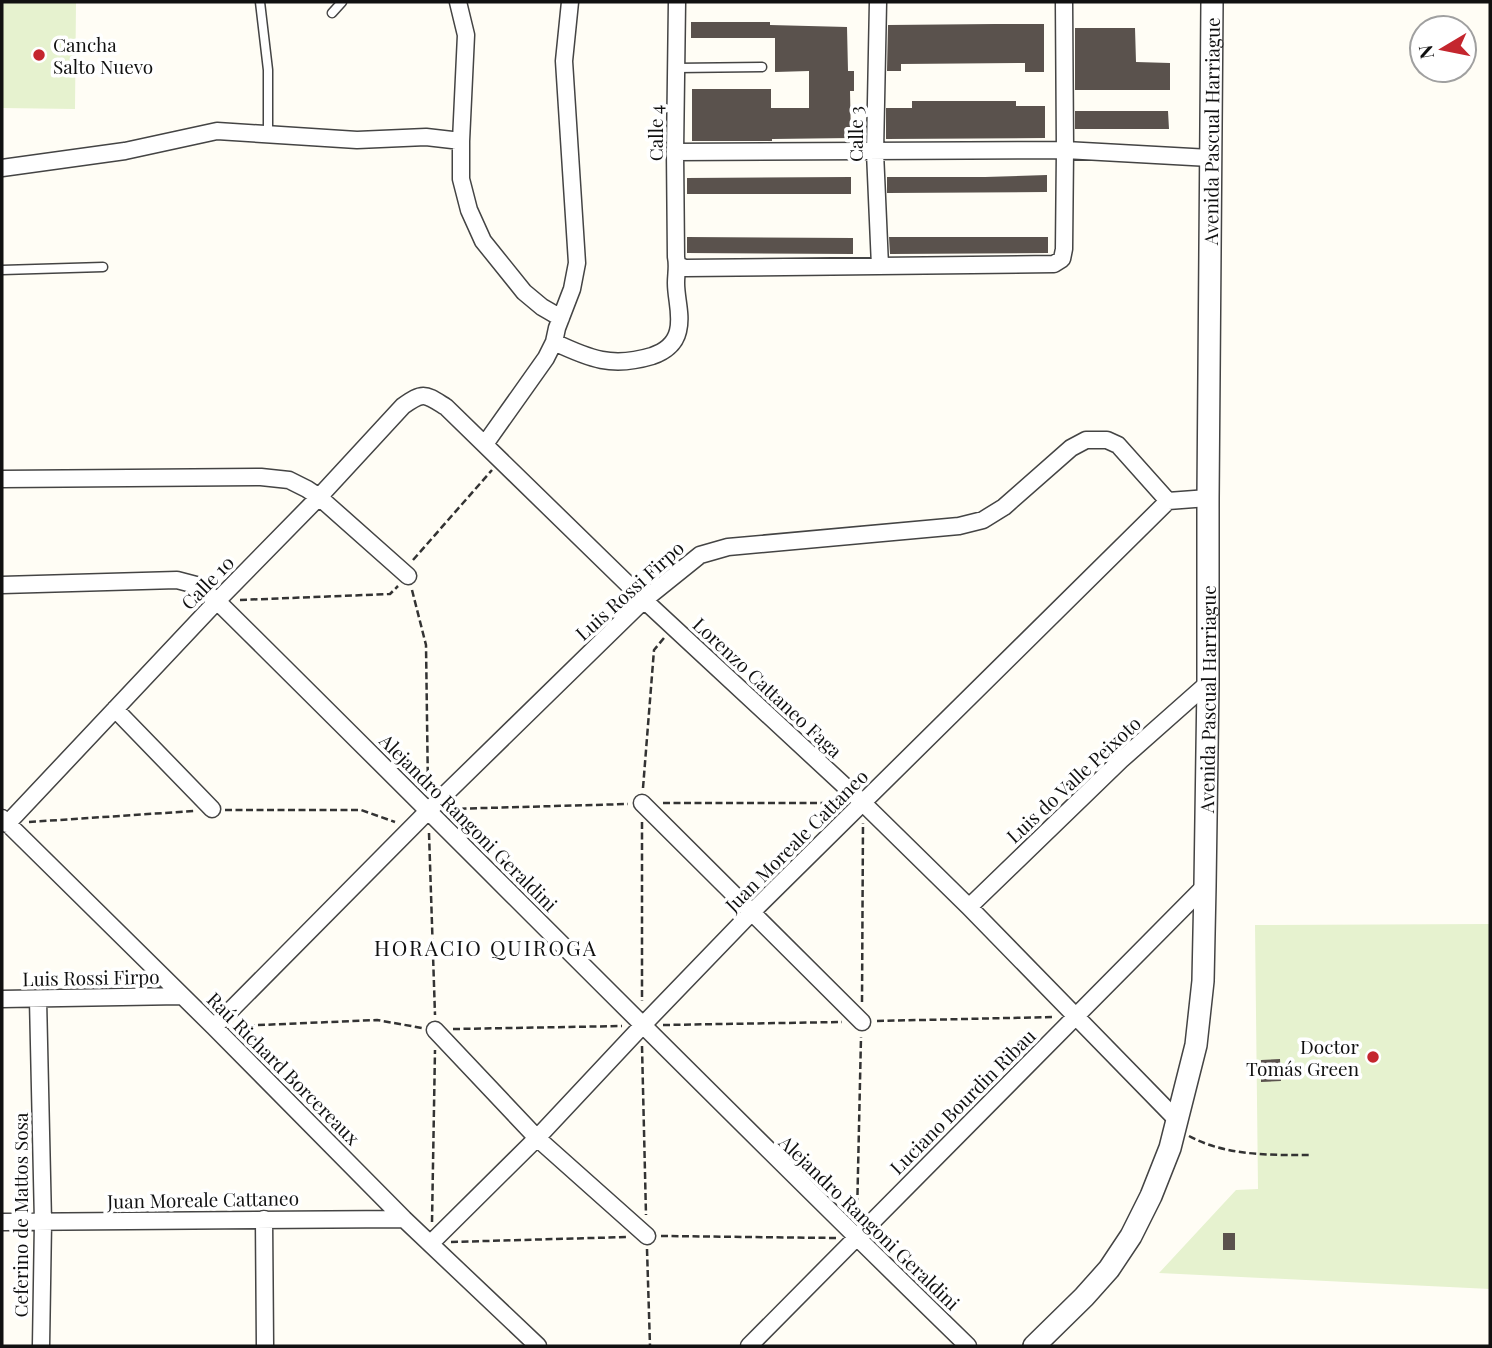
<svg xmlns="http://www.w3.org/2000/svg" width="1492" height="1348" font-family="'Playfair Display',serif">
<style>
.pitch{fill:#e6f2cf}
.building{fill:#5a524d}
.lines{fill:none;stroke-linecap:round;stroke-linejoin:round}
.service-casing{stroke:#444;stroke-width:11}
.minor-casing{stroke:#444;stroke-width:19}
.tertiary-casing{stroke:#444;stroke-width:24}
.path{stroke:#333;stroke-width:2.5;stroke-dasharray:7 3.5;stroke-linecap:butt}
.service{stroke:#fff;stroke-width:8}
.minor{stroke:#fff;stroke-width:16}
.tertiary{stroke:#fff;stroke-width:21}
.poi-dot{fill:#c4262e;stroke:#fff;stroke-width:2.5}
.labels{text-anchor:middle;dominant-baseline:central;stroke-width:7;stroke-linejoin:round;paint-order:stroke}
.poi-label{font-size:19px;fill:#111;stroke:#fff;text-anchor:start}
.street-label{font-size:19px;fill:#111;stroke:#fff}
.neighbourhood-label{font-size:21px;letter-spacing:2px;fill:#111;stroke:#fff}
</style>
<rect width="100%" height="100%" fill="#fffdf5"/>
<path class="pitch" d="M 2,2 L 76,2 L 75,109 L 2,108 Z
M 1490,924 L 1490,1289 L 1159,1273 L 1236,1190 L 1258,1189 L 1255,925 Z"/>
<path class="building" d="M 691,22 L 770,22 L 770,25 L 847,27 L 848,71 L 854,71 L 854,91 L 850,91 L 851,138 L 772,139 L 772,141 L 692,141 L 692,89 L 771,89 L 771,108 L 809,108 L 809,71 L 775,72 L 775,38 L 691,38 Z
M 995,24 L 1044,24 L 1044,72 L 1025,72 L 1025,63 L 901,64 L 901,71 L 887,71 L 888,25 Z
M 1075,28 L 1135,28 L 1136,62 L 1170,63 L 1170,90 L 1075,90 Z
M 912,101 L 1016,101 L 1016,106 L 1045,106 L 1045,138 L 886,139 L 886,108 L 912,108 Z
M 1075,111 L 1168,111 L 1169,129 L 1075,129 Z
M 1047,175 L 1047,192 L 887,193 L 887,177 L 985,177 Z
M 851,177 L 851,194 L 687,194 L 687,178 Z
M 687,237 L 853,238 L 853,254 L 687,253 Z
M 889,237 L 1048,237 L 1048,253 L 890,254 Z
M 1280,1059 L 1281,1081 L 1261,1082 L 1261,1060 Z
M 1223,1233 L 1235,1233 L 1235,1250 L 1223,1250 Z"/>
<g class="lines">
<defs>
<path id="service" d="M 260,2 L 268,70 L 268,135
M 332,13 L 342,2
M 676,68 L 762,67
M 2,270 L 103,267"/>
<path id="minor" d="M 458,2 L 466,35 L 461,141 L 461,179 L 469,210 L 483,241 L 524,292 L 542,307 L 561,318
M 878,2 L 875,152 L 880,266
M 675,152 L 1065,150 L 1210,158
M 2,168 L 125,151 L 217,131 L 357,140 L 426,137 L 461,141
M 678,265 L 685,268 L 1054,264 L 1062,259 L 1064,249 L 1065,150 L 1064,2
M 554,342 C 590,359 612,368 652,356 C 664,352 675,344 678,331 C 682,315 676,299 676,283 C 676,274 678,266 676,257 L 675,152 L 677,2
M 485,444 L 546,358 L 554,342 L 557,328 L 572,289 L 577,263 L 564,61 L 570,2
M 2,479 L 261,477 L 289,480 L 307,489 L 319,497 L 408,576
M 2,585 L 177,580 L 196,585 L 217,601 C 468,849 715,1100 968,1346
M 115,709 L 212,809
M 642,803 L 862,1022
M 2,818 L 214,1027 L 404,1219 L 538,1346
M 7,824 L 217,601 L 319,497 L 403,406 C 424,391 425,394 446,407 L 644,600 L 863,803 L 969,907 L 1177,1120
M 969,907 L 1121,760 L 1208,683
M 2,999 L 181,996
M 38,999 L 43,1222 L 41,1346
M 214,1027 L 429,810 L 644,600 L 700,555 L 728,547 L 959,526 L 983,520 L 1004,507 L 1071,448 L 1086,440 L 1107,440 L 1118,445 L 1168,501
M 435,1030 L 537,1138 L 647,1236
M 264,1219 L 265,1346
M 2,1222 L 404,1219
M 431,1243 L 537,1138 L 642,1026 L 752,912 L 1168,501 L 1208,498
M 749,1346 L 1205,886"/>
<g id="tertiary">
<path id="s1" d="M 1034,1346 L 1084,1297 L 1109,1269 L 1131,1236 L 1151,1196 L 1170,1148 L 1196,1045 L 1203,981 L 1205,886 L 1208,683 L 1208,498 L 1212,2"/>
</g>
</defs>
<use href="#service" class="service-casing"/>
<use href="#minor" class="minor-casing"/>
<use href="#tertiary" class="tertiary-casing"/>
<path class="path" d="M 413,560 L 492,470
M 412,590 L 426,645 L 428,791
M 240,600 L 390,594 L 398,586
M 643,788 L 654,650 L 664,638
M 663,803 L 842,803
M 449,809 L 628,804
M 225,810 L 361,810 L 395,822
M 29,822 L 194,811
M 642,822 L 642,1001
M 429,833 L 435,1015
M 862,1002 L 863,823
M 877,1021 L 1052,1017
M 663,1025 L 842,1022
M 237,1026 L 377,1020 L 422,1028
M 453,1029 L 622,1026
M 642,1046 L 646,1215
M 1189,1136 C 1226,1156 1269,1155 1310,1155
M 857,1216 L 861,1037
M 432,1222 L 435,1050
M 661,1236 L 837,1238
M 451,1242 L 627,1237
M 647,1249 L 650,1346"/>
<use href="#service" class="service"/>
<use href="#minor" class="minor"/>
<use href="#tertiary" class="tertiary"/>
</g>
<g class="poi-dot">
<circle cx="39" cy="55" r="7"/>
<circle cx="1373" cy="1057" r="7"/>
</g>
<g class="labels">
<g class="poi-label">
<text x="53" y="44">Cancha<tspan x="53" dy="22">Salto Nuevo</tspan></text>
<text x="1359" y="1046" text-anchor="end">Doctor<tspan x="1359" dy="22">Tomás Green</tspan></text>
</g>
<g class="street-label">
<text stroke="none"><textPath href="#s1" startOffset="1264">Avenida Pascual Harriague</textPath></text>
<text transform="translate(655 133) rotate(-90)">Calle 4</text>
<text transform="translate(855 134) rotate(-90)">Calle 3</text>
<text transform="translate(207 582) rotate(-46)">Calle 10</text>
<text transform="translate(629 590) rotate(-42)">Luis Rossi Firpo</text>
<text transform="translate(768 687) rotate(43)">Lorenzo Cattaneo Faga</text>
<text stroke="none"><textPath href="#s1" startOffset="696">Avenida Pascual Harriague</textPath></text>
<text transform="translate(1073 779) rotate(-43)">Luis do Valle Peixoto</text>
<text transform="translate(469 822) rotate(45)">Alejandro Rangoni Geraldini</text>
<text transform="translate(796 840) rotate(-45)">Juan Moreale Cattaneo</text>
<text transform="translate(91 977) rotate(-1)">Luis Rossi Firpo</text>
<text transform="translate(284 1068) rotate(45)">Raú Richard Borcereaux</text>
<text transform="translate(962 1101) rotate(-45)">Luciano Bourdin Ribau</text>
<text transform="translate(203 1199) rotate(-1)">Juan Moreale Cattaneo</text>
<text transform="translate(20 1215) rotate(-90)">Ceferino de Mattos Sosa</text>
<text transform="translate(870 1222) rotate(44)">Alejandro Rangoni Geraldini</text>
</g>
<g class="neighbourhood-label">
<text x="486" y="947">HORACIO QUIROGA</text>
</g>
</g>
<rect width="1492" height="1348" fill="none" stroke="#111111" stroke-width="7"/>
<g transform="translate(1443 49) rotate(260)"><circle r="33" fill="#ffffff" stroke="#a0a0a0" stroke-width="2"/>
<path d="M0-5L12 26L0 18L-12 26Z" fill="#c4262e"/>
<text y="-10" font-size="19" font-weight="bold" text-anchor="middle" fill="#111111">N</text>
</g>
</svg>
